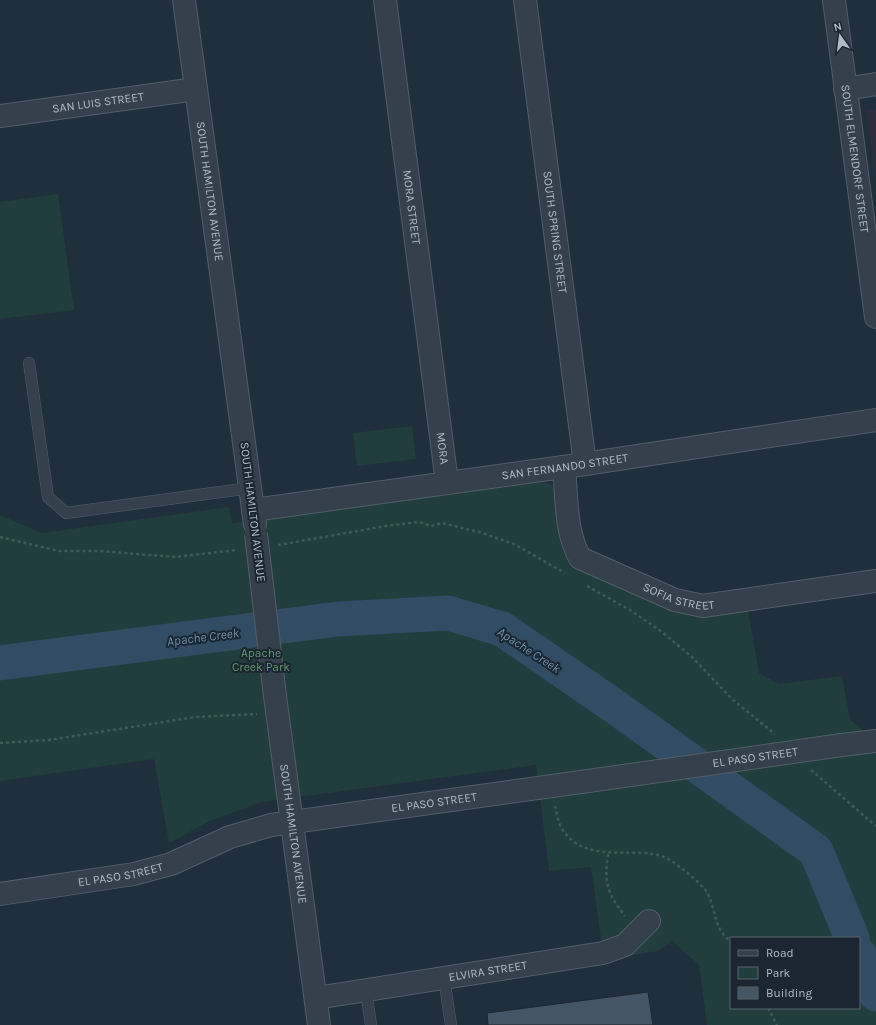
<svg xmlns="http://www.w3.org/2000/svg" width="876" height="1025" font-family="Karla,sans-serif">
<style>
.medical{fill:#2d2d3d}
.green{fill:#223d3d;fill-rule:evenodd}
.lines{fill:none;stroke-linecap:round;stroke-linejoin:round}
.river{stroke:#314c63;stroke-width:35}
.building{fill:#445563;stroke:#1c2833}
.lane-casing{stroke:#525f6a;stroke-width:12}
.street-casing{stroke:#525f6a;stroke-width:24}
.path{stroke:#405959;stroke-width:2.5;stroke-dasharray:3 3;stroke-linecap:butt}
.lane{stroke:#34414c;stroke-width:11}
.street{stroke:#34414c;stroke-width:22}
.street-bridge-casing{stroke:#525f6a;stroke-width:24;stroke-linecap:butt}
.street-bridge{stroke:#34414c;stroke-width:22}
.labels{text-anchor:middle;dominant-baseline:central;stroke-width:4;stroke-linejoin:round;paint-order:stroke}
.street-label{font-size:12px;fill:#afbcc8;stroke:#1a2631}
.park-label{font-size:12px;fill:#649b6b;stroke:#1a2631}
.water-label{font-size:13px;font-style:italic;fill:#6d91ae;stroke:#1a2631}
</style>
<rect width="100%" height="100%" fill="#202f3c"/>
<path class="medical" d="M 876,109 L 876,179 L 866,110 Z"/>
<path class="green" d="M 58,194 L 74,310 L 0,319 L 0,202 Z
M 412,426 L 416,459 L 357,466 L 353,433 Z
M 543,482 L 554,486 L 556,490 L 562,549 L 571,563 L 748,610 L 759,673 L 779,684 L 842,676 L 850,719 L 876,742 L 876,1025 L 707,1025 L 699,965 L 672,941 L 658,951 L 604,960 L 591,867 L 549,871 L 536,765 L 262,802 L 210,821 L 169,843 L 154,759 L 0,781 L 0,515 L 42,533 L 229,507 L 232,523 ZM 731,938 L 859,938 L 859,1008 L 731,1008 Z"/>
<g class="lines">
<path class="river" d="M 0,663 L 338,619 L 448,613 L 502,629 L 614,706 L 816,851 L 852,938
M 859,954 L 876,994"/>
</g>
<path class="building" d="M 648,992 L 653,1025 L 488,1025 L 487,1013 Z"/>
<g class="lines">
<defs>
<path id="lane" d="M 29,363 L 48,497 L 66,513 L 250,488
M 444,978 L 451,1025
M 366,990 L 371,1025"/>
<g id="street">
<path id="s1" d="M 184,0 L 255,524"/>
<path id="s2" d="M 385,0 L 447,483"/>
<path id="s3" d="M 525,0 L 585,464"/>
<path id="s4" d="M 834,0 L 876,317"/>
<path d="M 845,89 L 876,84"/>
<path id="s5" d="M 0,116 L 196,89"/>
<path id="s6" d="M 564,467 C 567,497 565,532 580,558 L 675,600 L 703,606 L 876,581"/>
<path id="s7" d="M 253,510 L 585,464 L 876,420"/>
<path id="s8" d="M 275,696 L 319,1025"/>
<path d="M 842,745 L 876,741"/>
<path id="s9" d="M 0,894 L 134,874 L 171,864 L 230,837 L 271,825 L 581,782"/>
<path id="s10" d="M 316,998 L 603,953 L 625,945 L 649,921"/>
</g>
</defs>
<use href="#lane" class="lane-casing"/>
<use href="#street" class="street-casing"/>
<path class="path" d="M 0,537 L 59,551 L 99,551 L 175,557 L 237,550
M 278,545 L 386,526 L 419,522 L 431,526 L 442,523 L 479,532 L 514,544 L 565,573
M 587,586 L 630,610 L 662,632 L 693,658 L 733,700 L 775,734
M 0,743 L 49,740 L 195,717 L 257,714
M 811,770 L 876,826
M 555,806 C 557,813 558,823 562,829 C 587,866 632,845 664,857 C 673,860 705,886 708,894 C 717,914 713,927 731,942
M 608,854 C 604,883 607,893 625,916
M 768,1008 L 777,1025"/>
<use href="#lane" class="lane"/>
<use href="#street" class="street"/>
<defs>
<g id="street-bridge">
<path d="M 256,534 L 275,696"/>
<path id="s11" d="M 581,782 L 842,745"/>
</g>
</defs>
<use href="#street-bridge" class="street-bridge-casing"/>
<use href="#street-bridge" class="street-bridge"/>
</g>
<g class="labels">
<g class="street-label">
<text stroke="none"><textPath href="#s5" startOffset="99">SAN LUIS STREET</textPath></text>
<text stroke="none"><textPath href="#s4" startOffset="160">SOUTH ELMENDORF STREET</textPath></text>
<text stroke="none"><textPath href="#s1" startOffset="193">SOUTH HAMILTON AVENUE</textPath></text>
<text stroke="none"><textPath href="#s2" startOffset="209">MORA STREET</textPath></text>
<text stroke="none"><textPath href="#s3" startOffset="234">SOUTH SPRING STREET</textPath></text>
<text stroke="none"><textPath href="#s2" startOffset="452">MORA</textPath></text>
<text stroke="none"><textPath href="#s7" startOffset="315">SAN FERNANDO STREET</textPath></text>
<text transform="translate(253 512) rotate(83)">SOUTH HAMILTON AVENUE</text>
<text stroke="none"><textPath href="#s6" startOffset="200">SOFIA STREET</textPath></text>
<text stroke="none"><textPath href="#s11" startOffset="176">EL PASO STREET</textPath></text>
<text stroke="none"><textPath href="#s9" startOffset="446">EL PASO STREET</textPath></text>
<text stroke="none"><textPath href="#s8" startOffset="139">SOUTH HAMILTON AVENUE</textPath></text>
<text stroke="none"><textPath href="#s9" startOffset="122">EL PASO STREET</textPath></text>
<text stroke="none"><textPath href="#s10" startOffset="174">ELVIRA STREET</textPath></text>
</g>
<g class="park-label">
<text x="261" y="653">Apache<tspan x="261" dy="14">Creek Park</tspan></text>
</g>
<g class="water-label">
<text transform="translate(203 637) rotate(-7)">Apache Creek</text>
<text transform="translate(529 650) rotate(33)">Apache Creek</text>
</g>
</g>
<rect x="730" y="937" width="130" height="72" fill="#1a2631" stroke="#56626d"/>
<rect x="738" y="950" width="20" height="6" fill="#34414c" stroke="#56626d"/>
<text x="766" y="957" font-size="12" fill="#afbcc8">Road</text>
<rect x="738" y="967" width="20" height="12" fill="#223d3d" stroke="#56626d"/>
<text x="766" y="977" font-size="12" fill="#afbcc8">Park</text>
<rect x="738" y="987" width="20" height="12" fill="#445563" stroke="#56626d"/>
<text x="766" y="997" font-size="12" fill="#afbcc8">Building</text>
<g transform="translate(840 36) rotate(346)" stroke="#1a2631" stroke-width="3" paint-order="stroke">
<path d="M0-3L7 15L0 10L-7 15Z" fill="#afbcc8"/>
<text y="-6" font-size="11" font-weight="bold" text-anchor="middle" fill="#afbcc8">N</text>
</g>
</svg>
